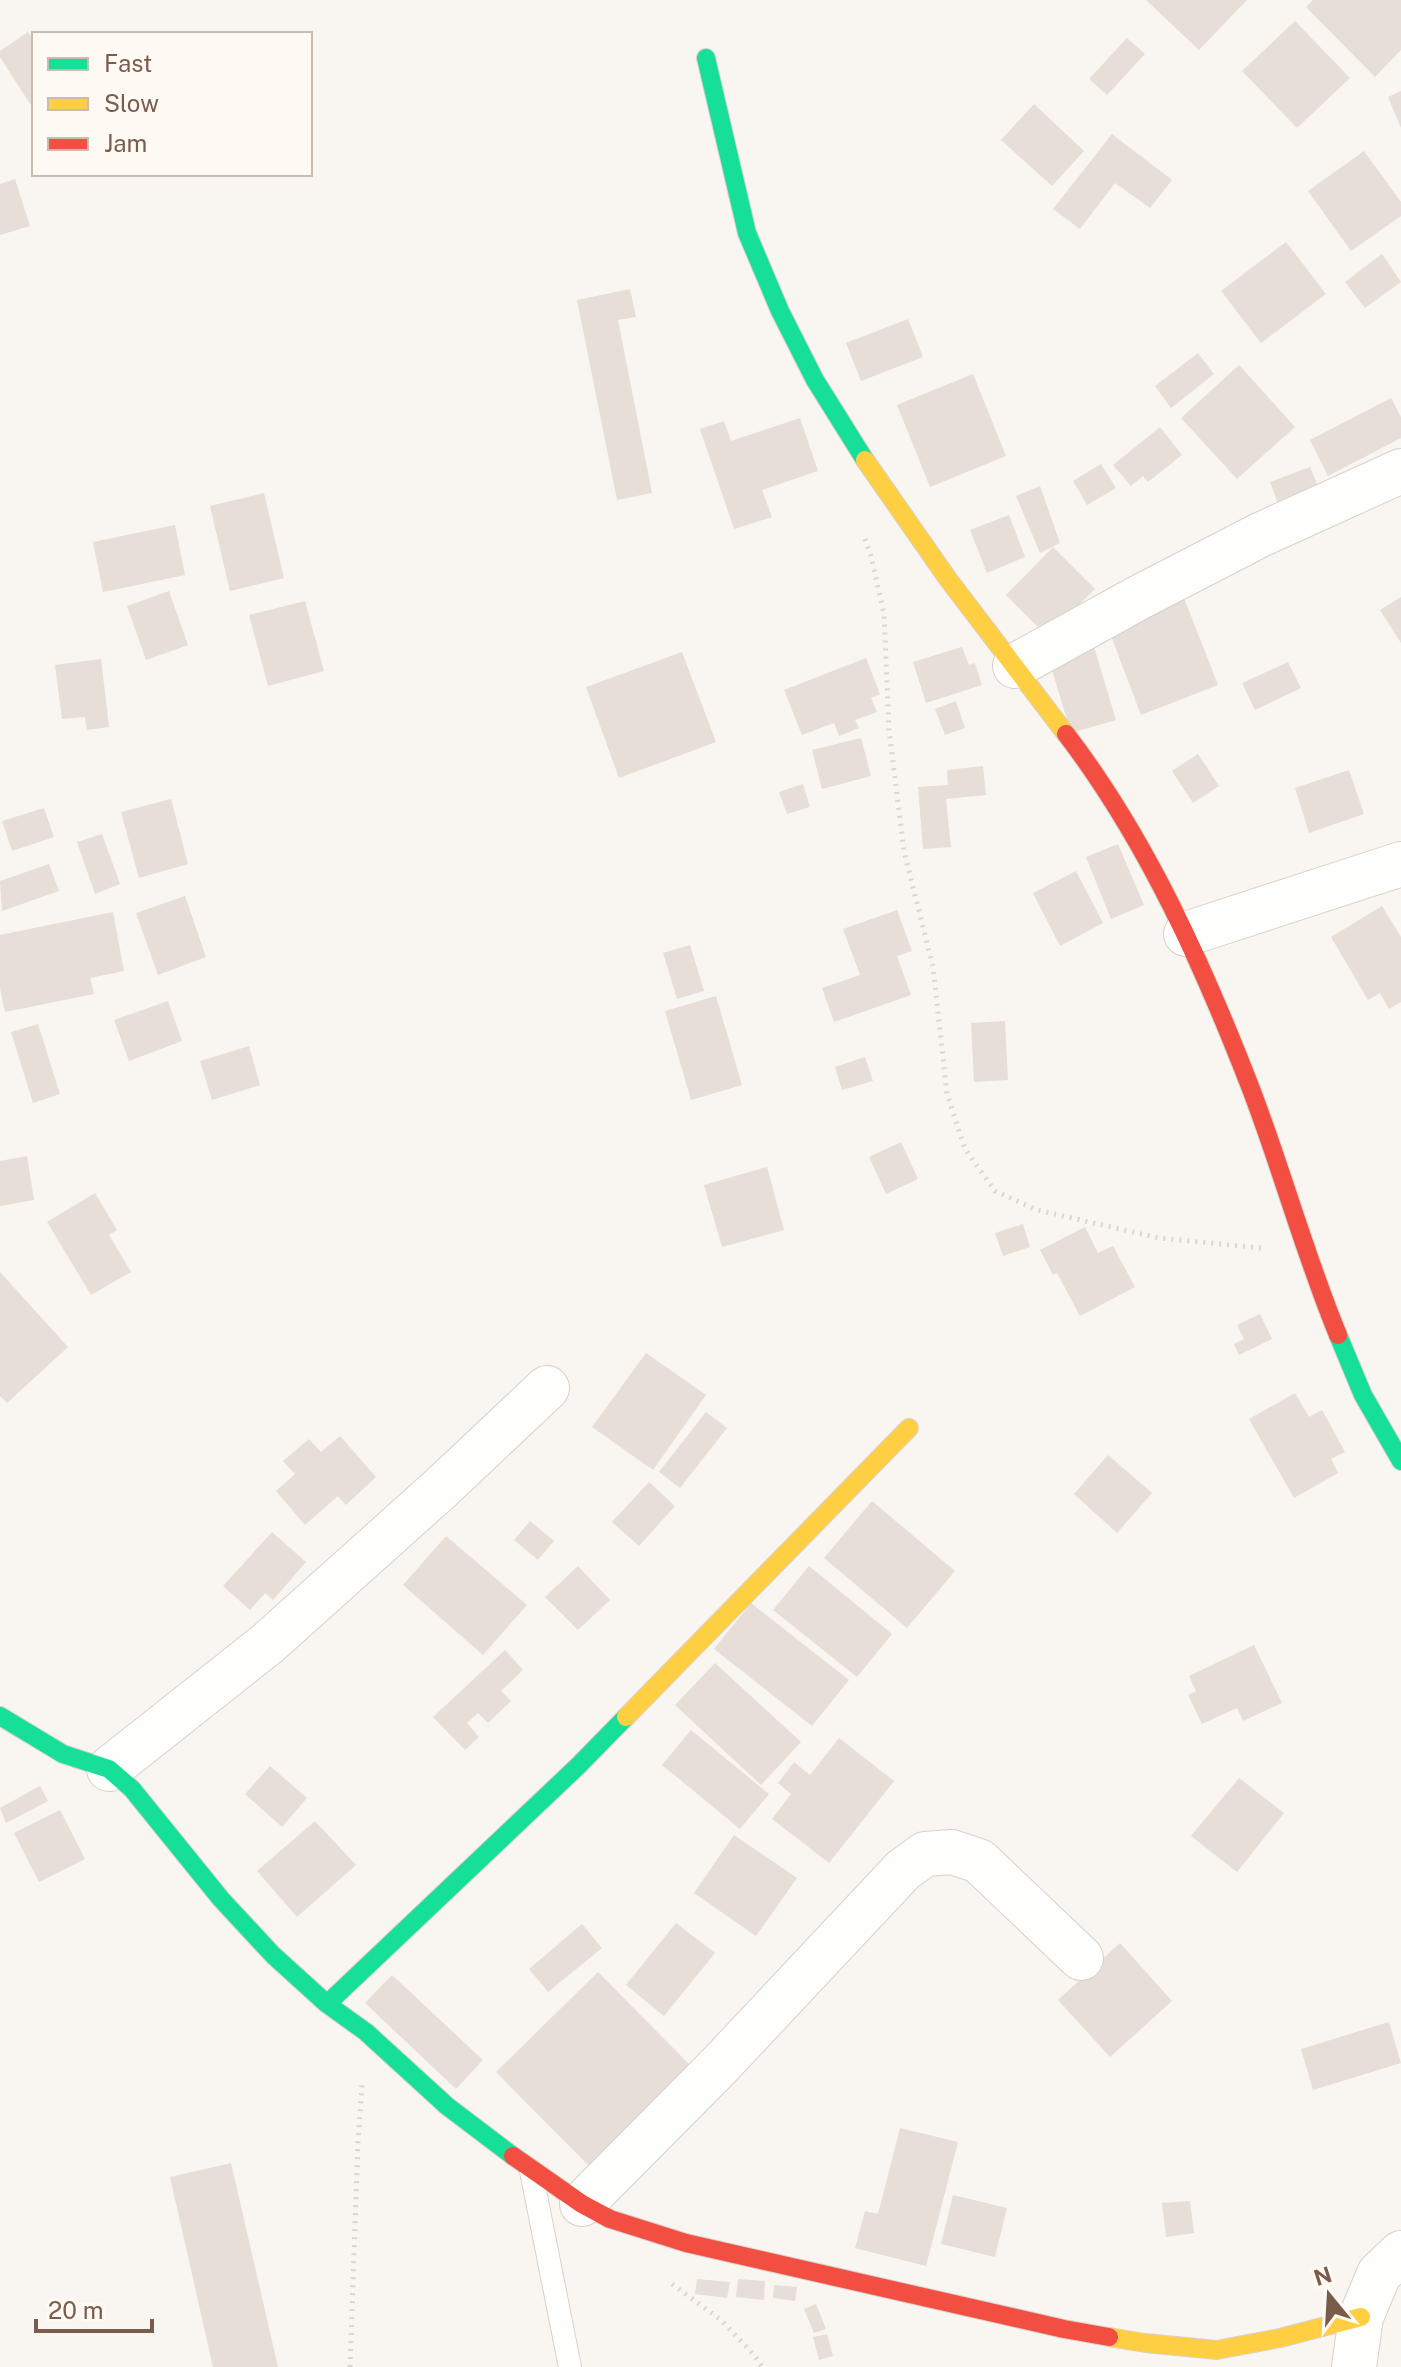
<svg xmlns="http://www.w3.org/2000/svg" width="1401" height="2367" font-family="'Public Sans',sans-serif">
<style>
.building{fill:#e6ded7}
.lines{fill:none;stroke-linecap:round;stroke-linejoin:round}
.lane-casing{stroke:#d7d1cb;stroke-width:24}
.street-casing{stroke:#d7d1cb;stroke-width:46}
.fast-casing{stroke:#d9d2cb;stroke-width:20}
.slow-casing{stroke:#d9d2cb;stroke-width:20}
.jam-casing{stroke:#d9d2cb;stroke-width:20}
.path{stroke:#dcd5d0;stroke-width:5;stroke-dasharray:2 6;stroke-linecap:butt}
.lane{stroke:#fefefd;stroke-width:22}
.street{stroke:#fefefd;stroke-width:44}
.fast{stroke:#16e098;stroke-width:18}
.slow{stroke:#ffcf43;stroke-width:18}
.jam{stroke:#f24e42;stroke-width:18}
</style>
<rect width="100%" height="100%" fill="#f9f5f0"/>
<path class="building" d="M 1146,0 L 1247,0 L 1199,50 Z
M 1313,0 L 1401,0 L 1401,50 L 1375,77 L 1306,7 Z
M 1295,21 L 1350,78 L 1297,128 L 1242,71 Z
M 28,32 L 34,41 L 34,110 L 0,57 L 0,51 Z
M 1127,38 L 1145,54 L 1107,95 L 1089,79 Z
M 1401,91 L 1401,128 L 1388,97 Z
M 1034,104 L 1084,151 L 1052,186 L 1001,140 Z
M 1112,134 L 1172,180 L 1150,208 L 1115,183 L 1080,229 L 1053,209 Z
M 1364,151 L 1401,202 L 1401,216 L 1351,251 L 1308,191 Z
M 15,179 L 30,226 L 0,235 L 0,184 Z
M 1286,242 L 1326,294 L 1261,343 L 1221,291 Z
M 1382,254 L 1401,282 L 1365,308 L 1345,282 Z
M 630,289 L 636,317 L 618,320 L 652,493 L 617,500 L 577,300 Z
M 908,319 L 923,357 L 861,381 L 846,343 Z
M 1198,353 L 1214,374 L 1171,408 L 1155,386 Z
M 1239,365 L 1295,427 L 1237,479 L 1181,418 Z
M 973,374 L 1006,456 L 930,487 L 897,405 Z
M 1391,398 L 1401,417 L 1401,438 L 1328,476 L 1310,440 Z
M 800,418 L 818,471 L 762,490 L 772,517 L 734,529 L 700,429 L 724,421 L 731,441 Z
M 1160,427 L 1182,455 L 1148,482 L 1143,476 L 1131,486 L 1113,465 Z
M 1101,464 L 1116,488 L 1087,505 L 1073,481 Z
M 1310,467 L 1321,493 L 1280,509 L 1270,482 Z
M 1040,486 L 1060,543 L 1040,553 L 1016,496 Z
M 264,493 L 284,578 L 230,591 L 210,506 Z
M 1009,515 L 1025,557 L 987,573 L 970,530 Z
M 175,525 L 185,575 L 103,592 L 93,542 Z
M 1053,547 L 1095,589 L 1047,636 L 1006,595 Z
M 169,591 L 188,645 L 146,660 L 127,606 Z
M 1401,597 L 1401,643 L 1380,610 Z
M 1184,598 L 1218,685 L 1141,715 L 1108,628 Z
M 305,601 L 324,671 L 268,686 L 249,615 Z
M 962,647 L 969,665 L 975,663 L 982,685 L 926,703 L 913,662 Z
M 1094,647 L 1116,720 L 1071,733 L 1049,660 Z
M 682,652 L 716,742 L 619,778 L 586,687 Z
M 866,658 L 880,694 L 871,698 L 877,712 L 855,720 L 859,728 L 839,736 L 834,723 L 802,735 L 784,690 Z
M 101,659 L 109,727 L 87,730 L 85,717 L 62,719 L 55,665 Z
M 1288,662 L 1301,688 L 1255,710 L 1242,683 Z
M 956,701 L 965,728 L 945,735 L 935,709 Z
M 861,738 L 871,776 L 822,789 L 812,750 Z
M 1198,754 L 1219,786 L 1193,803 L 1172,771 Z
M 983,766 L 986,795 L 946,799 L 951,847 L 923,849 L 918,787 L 948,785 L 947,770 Z
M 1349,770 L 1364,814 L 1309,833 L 1295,788 Z
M 803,784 L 810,807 L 787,814 L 779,792 Z
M 171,799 L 188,864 L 139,878 L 121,812 Z
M 44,808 L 54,837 L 12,851 L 2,821 Z
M 102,834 L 120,884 L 95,894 L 77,842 Z
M 1118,844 L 1144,905 L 1111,919 L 1086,857 Z
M 49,864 L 59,891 L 2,911 L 0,881 Z
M 1076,871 L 1103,923 L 1060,946 L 1033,893 Z
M 185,896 L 206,957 L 158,975 L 136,913 Z
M 1382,906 L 1401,937 L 1401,1002 L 1389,1009 L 1380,993 L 1368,1000 L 1331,937 Z
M 897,910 L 912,951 L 897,956 L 911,995 L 834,1022 L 822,988 L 860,975 L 843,929 Z
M 113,912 L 124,971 L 90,978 L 94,994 L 5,1012 L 0,988 L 0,935 Z
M 690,945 L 704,991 L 677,999 L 663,953 Z
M 716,996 L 742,1085 L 691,1100 L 665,1011 Z
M 168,1001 L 182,1041 L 129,1061 L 114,1020 Z
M 1005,1021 L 1008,1080 L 974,1082 L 971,1023 Z
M 38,1024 L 60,1094 L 33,1103 L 11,1032 Z
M 249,1046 L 260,1085 L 212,1100 L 200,1061 Z
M 865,1057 L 873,1081 L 842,1090 L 835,1067 Z
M 901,1142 L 918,1179 L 886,1194 L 869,1157 Z
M 27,1156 L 34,1200 L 0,1206 L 0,1161 Z
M 767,1167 L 784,1230 L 722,1247 L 704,1185 Z
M 95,1193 L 117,1230 L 109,1235 L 131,1272 L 91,1295 L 47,1222 Z
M 1023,1224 L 1030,1247 L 1003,1256 L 995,1233 Z
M 1085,1227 L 1098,1253 L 1113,1246 L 1135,1287 L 1080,1316 L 1057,1273 L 1053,1275 L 1040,1250 Z
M 0,1272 L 68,1347 L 7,1403 L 0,1396 Z
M 1260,1314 L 1272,1339 L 1239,1355 L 1234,1344 L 1244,1339 L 1237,1325 Z
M 646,1353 L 706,1395 L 653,1470 L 592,1427 Z
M 1295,1393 L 1309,1417 L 1322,1410 L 1345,1452 L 1331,1459 L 1338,1473 L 1294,1498 L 1249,1419 Z
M 706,1412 L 727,1428 L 680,1488 L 659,1472 Z
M 340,1436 L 376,1477 L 346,1505 L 338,1496 L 305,1525 L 276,1491 L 295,1474 L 283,1461 L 309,1439 L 321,1452 Z
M 1108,1455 L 1152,1493 L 1117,1533 L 1074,1494 Z
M 649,1482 L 675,1506 L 639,1546 L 612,1522 Z
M 872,1501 L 955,1571 L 907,1628 L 824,1558 Z
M 530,1521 L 554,1541 L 538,1560 L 514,1540 Z
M 272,1532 L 306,1562 L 273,1600 L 265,1593 L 250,1610 L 223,1586 Z
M 446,1536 L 527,1605 L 483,1655 L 403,1585 Z
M 578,1566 L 610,1600 L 578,1630 L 545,1597 Z
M 809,1566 L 892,1634 L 857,1677 L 773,1610 Z
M 751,1603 L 849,1680 L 812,1726 L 714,1649 Z
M 1254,1645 L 1282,1703 L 1243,1721 L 1237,1708 L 1202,1724 L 1188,1695 L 1196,1691 L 1189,1676 Z
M 505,1650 L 523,1670 L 501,1691 L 511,1701 L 488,1723 L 478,1713 L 467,1723 L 479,1737 L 465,1750 L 433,1717 Z
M 715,1663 L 801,1742 L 761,1785 L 675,1705 Z
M 691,1730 L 769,1794 L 740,1829 L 662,1765 Z
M 839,1738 L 894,1781 L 829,1863 L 772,1819 L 791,1794 L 778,1783 L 794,1762 L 810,1775 Z
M 270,1766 L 307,1798 L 282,1827 L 245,1794 Z
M 1239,1778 L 1284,1813 L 1237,1872 L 1191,1836 Z
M 40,1786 L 48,1801 L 6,1823 L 0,1808 Z
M 60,1810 L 85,1859 L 39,1882 L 14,1833 Z
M 315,1821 L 356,1865 L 297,1917 L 257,1871 Z
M 734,1835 L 797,1878 L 756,1936 L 694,1893 Z
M 676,1923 L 715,1953 L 664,2016 L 626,1985 Z
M 582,1924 L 602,1948 L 548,1992 L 529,1969 Z
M 1120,1943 L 1172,2001 L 1110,2057 L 1058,2000 Z
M 598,1972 L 694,2069 L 592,2169 L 496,2072 Z
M 392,1975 L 483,2060 L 456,2089 L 365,2003 Z
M 1389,2022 L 1401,2063 L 1313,2090 L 1301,2049 Z
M 900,2128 L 958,2142 L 926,2266 L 855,2248 L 865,2211 L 878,2214 Z
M 231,2163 L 278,2367 L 213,2367 L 170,2177 Z
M 953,2195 L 1007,2208 L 995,2257 L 941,2244 Z
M 1190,2201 L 1194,2233 L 1166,2237 L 1162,2203 Z
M 697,2279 L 730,2282 L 727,2298 L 695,2294 Z
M 738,2279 L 765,2281 L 764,2300 L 736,2297 Z
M 774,2285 L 797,2287 L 795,2301 L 773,2298 Z
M 816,2304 L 826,2329 L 814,2333 L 804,2309 Z
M 827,2334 L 833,2356 L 819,2360 L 813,2337 Z"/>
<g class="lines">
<defs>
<path id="lane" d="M 531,2171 L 570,2367"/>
<path id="street" d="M 1015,666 L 1138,598 L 1260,535 L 1401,471
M 1186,934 L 1401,864
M 109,1769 L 267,1644 L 441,1488 L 547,1388
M 582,2204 L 718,2067 L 903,1870 L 925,1854 L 952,1852 L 979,1861 L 1081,1958
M 1354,2367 L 1361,2317 L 1379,2274 L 1401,2253"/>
<path id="fast" d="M 706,58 L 747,233 L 780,311 L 815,380 L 865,460
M 1338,1335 L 1363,1395 L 1401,1461
M 0,1716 L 63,1754 L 109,1769 L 132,1789 L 221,1899 L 273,1955 L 327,2004 L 366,2032 L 447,2106 L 513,2156
M 327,2004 L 578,1766 L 626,1717"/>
<path id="slow" d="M 865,460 L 948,579 L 1066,734
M 626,1717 L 909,1428
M 1109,2337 L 1145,2343 L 1217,2350 L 1280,2338 L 1361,2317"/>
<path id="jam" d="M 1066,734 C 1147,840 1203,965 1251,1089 C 1282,1170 1305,1255 1338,1335
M 513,2156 L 582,2204 L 610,2219 L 686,2243 L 1064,2329 L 1109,2337"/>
</defs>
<use href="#lane" class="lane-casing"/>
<use href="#street" class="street-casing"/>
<use href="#fast" class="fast-casing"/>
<use href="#slow" class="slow-casing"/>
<use href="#jam" class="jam-casing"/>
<path class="path" d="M 865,539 L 871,556 L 884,614 L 889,730 L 904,851 L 933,967 L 947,1094 L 965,1149 L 995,1191 L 1037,1210 L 1159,1238 L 1261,1248
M 672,2284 L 721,2320 L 755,2356 L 762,2367
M 350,2367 L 358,2142 L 362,2085"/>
<use href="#lane" class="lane"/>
<use href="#street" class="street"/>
<use href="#fast" class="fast"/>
<use href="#slow" class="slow"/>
<use href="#jam" class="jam"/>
</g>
<rect x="32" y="32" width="280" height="144" fill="#fffaf3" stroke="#cabbb1" stroke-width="2"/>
<rect x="48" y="58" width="40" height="12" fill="#16e098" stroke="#cabbb1" stroke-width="2"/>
<text x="104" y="72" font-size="24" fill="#7a5c4d">Fast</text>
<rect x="48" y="98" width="40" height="12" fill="#ffcf43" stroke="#cabbb1" stroke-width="2"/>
<text x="104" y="112" font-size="24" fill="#7a5c4d">Slow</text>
<rect x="48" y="138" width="40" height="12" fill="#f24e42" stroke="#cabbb1" stroke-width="2"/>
<text x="104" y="152" font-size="24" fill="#7a5c4d">Jam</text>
<g transform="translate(1329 2295) rotate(342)" stroke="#fffaf3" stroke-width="6" paint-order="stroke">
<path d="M0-6L14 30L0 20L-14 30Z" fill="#7a5c4d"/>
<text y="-12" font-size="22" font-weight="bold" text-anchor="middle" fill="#7a5c4d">N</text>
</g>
<path d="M36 2319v12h116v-12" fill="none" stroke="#7a5c4d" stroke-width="4"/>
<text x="48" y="2319" font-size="24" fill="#7a5c4d" stroke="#fffaf3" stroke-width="6" paint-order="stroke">20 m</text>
</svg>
